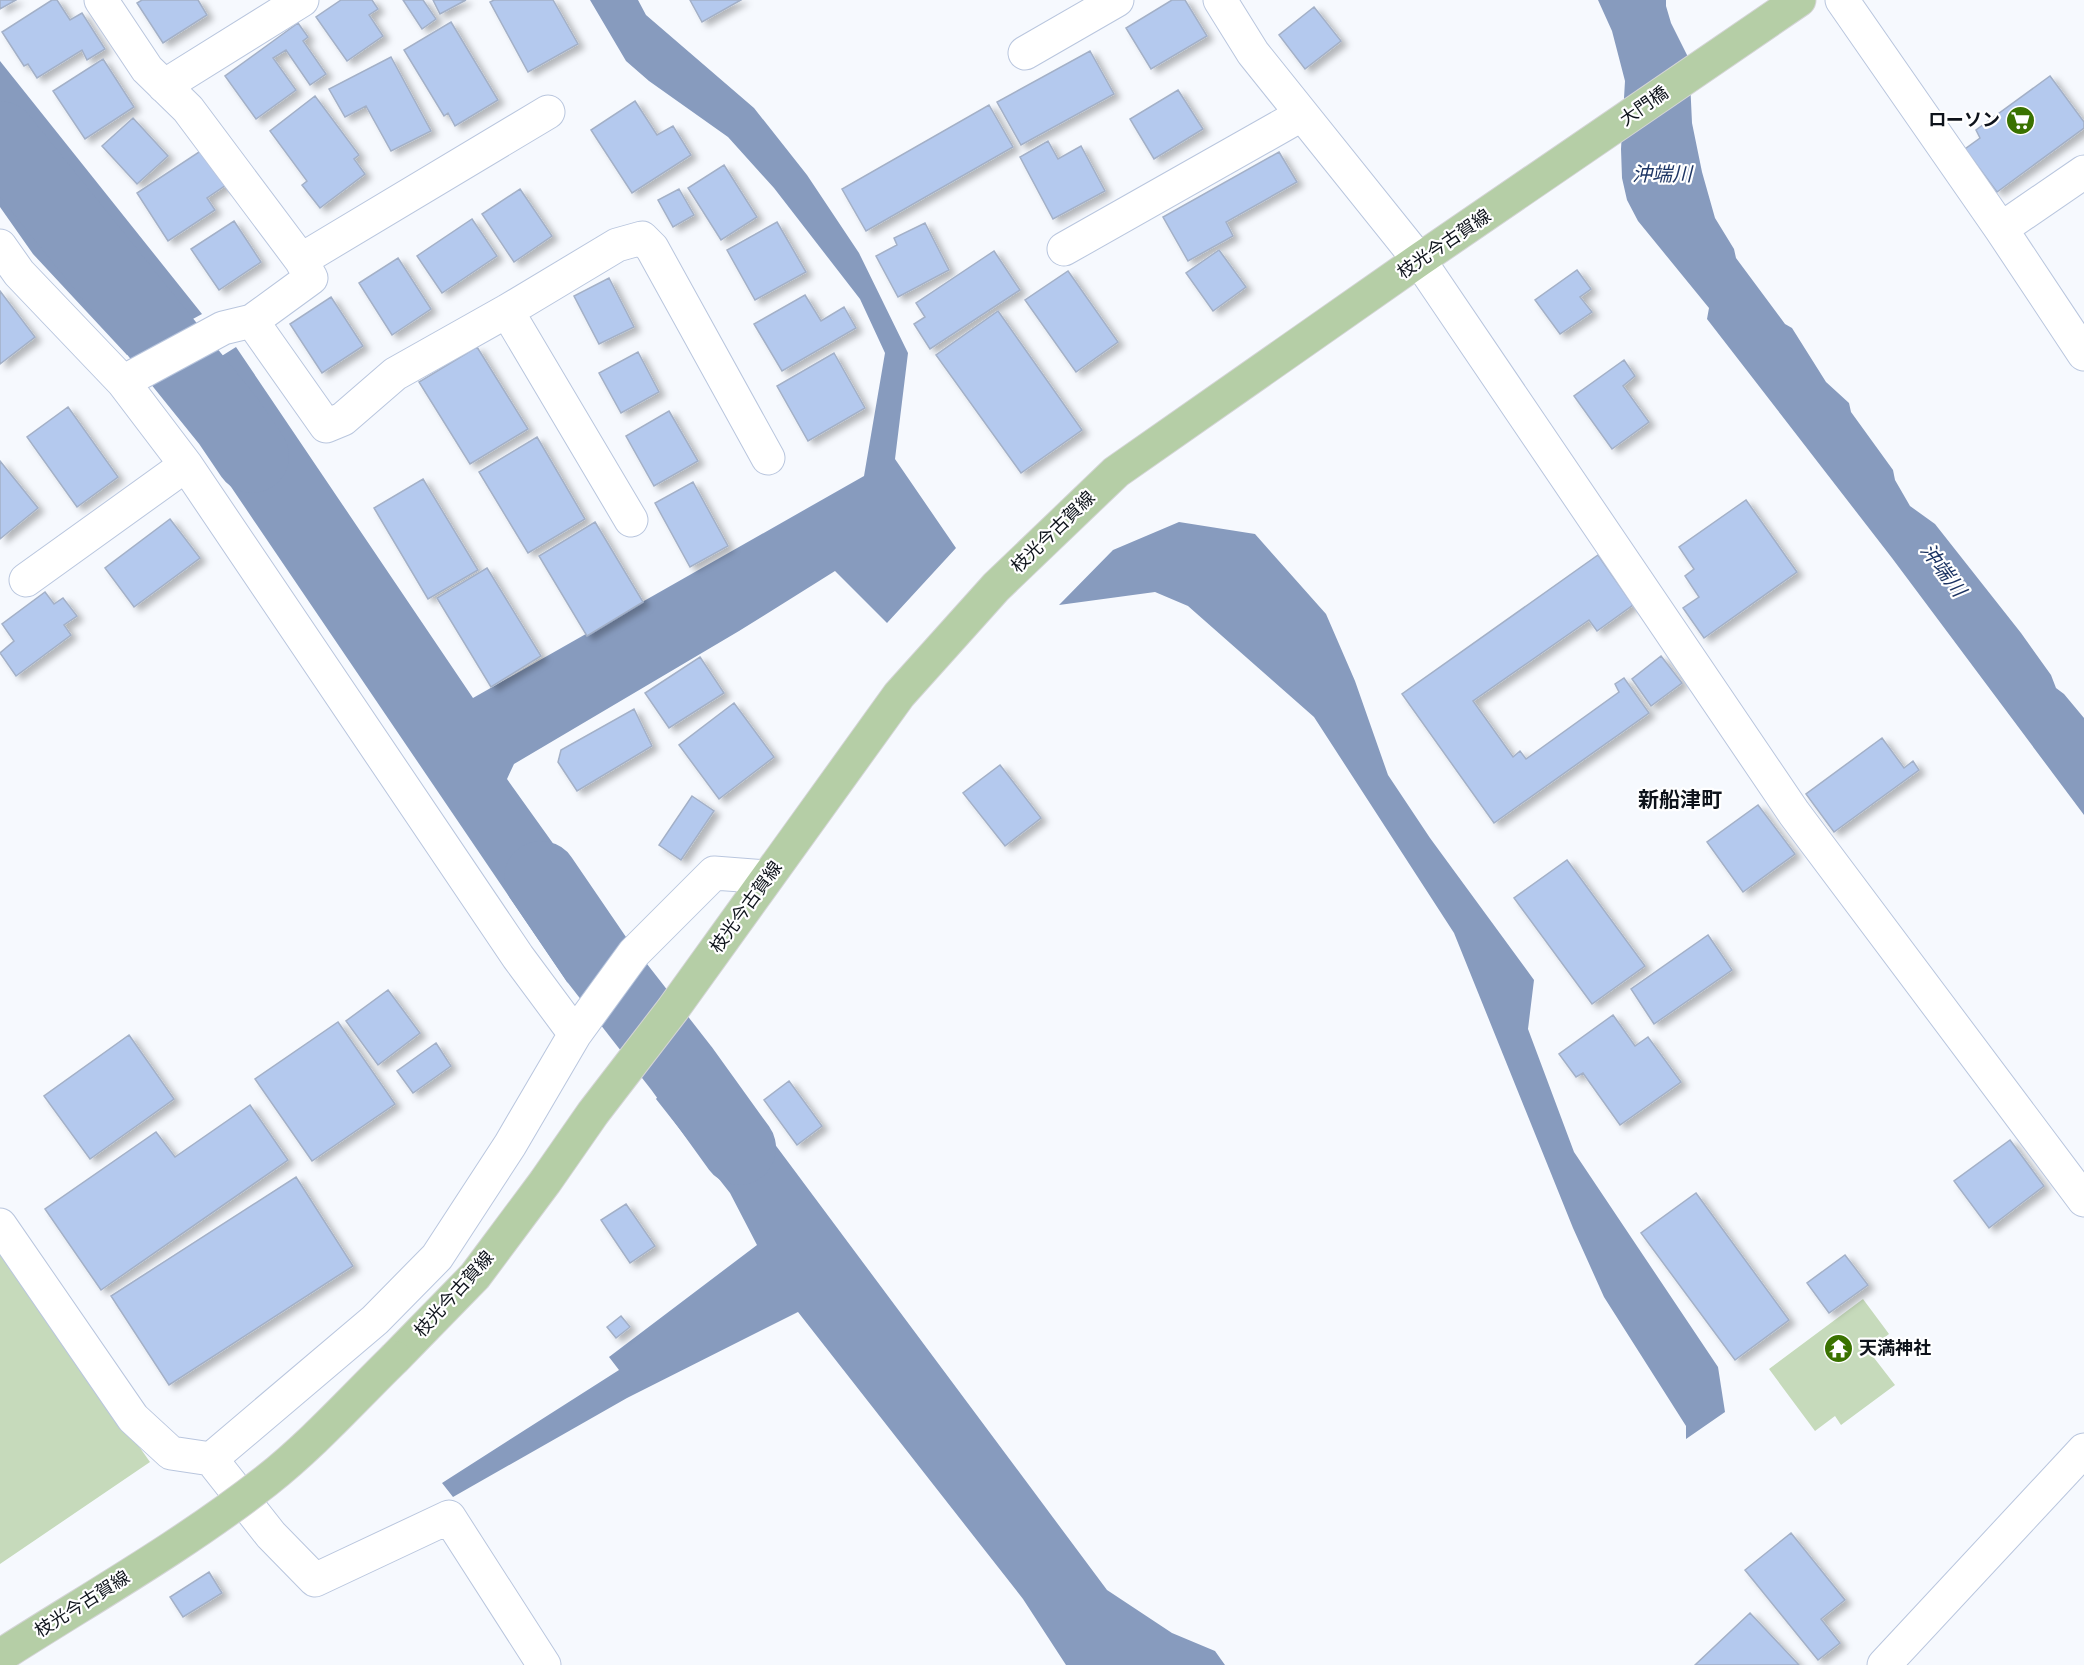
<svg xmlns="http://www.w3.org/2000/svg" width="2084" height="1665" font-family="Jost,'Noto Sans JP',sans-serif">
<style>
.green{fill:#c6dabb}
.water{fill:#879bbe}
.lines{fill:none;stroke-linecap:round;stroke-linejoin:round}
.river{stroke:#879bbe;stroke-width:74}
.building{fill:#b4c9ee;stroke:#a3b0c7;stroke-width:1.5;filter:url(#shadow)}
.minor-casing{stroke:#b9c6de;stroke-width:35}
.major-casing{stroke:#d4d5d6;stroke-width:35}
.minor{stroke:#fff;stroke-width:33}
.major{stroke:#b5cea6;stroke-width:33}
.major-bridge-casing{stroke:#d4d5d6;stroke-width:35;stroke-linecap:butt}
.major-bridge{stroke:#b5cea6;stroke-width:33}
.labels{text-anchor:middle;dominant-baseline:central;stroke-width:4.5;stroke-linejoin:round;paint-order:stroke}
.street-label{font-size:18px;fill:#0e131b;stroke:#fff}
.poi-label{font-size:18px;font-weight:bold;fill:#0e131b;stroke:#fff;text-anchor:end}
.water-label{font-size:20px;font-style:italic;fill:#1d3564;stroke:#fff}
.quarter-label{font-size:21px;font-weight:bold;fill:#0e131b;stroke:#fff}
</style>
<defs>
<filter id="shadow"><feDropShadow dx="6" dy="4" stdDeviation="3" flood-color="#0004"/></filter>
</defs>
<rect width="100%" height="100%" fill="#f6f9fe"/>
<path class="green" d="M 0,1250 L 150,1462 L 0,1564 Z
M 1863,1299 L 1889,1334 L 1868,1350 L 1895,1385 L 1841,1425 L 1835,1416 L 1815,1431 L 1769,1369 Z"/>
<path class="water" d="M 590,0 L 638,0 L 646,15 L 754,108 L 807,175 L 859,253 L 908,353 L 895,459 L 956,548 L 887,623 L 835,571 L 739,631 L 514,764 L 507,779 L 620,937 L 577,988 L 567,982 L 166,391 L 236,347 L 473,698 L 864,476 L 885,353 L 860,299 L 774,188 L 728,137 L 649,81 L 626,61 Z
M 1598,0 L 1666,0 L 1666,6 L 1671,23 L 1689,59 L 1692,123 L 1702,172 L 1715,218 L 1734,249 L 1736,258 L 1785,324 L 1792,328 L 1826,382 L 1849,403 L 1851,412 L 1893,470 L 1895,480 L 1910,506 L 1935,524 L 2021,633 L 2051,675 L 2056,688 L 2064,694 L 2084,718 L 2084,815 L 1892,558 L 1707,319 L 1709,308 L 1638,221 L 1627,200 L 1622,178 L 1621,149 L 1625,81 L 1612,31 Z
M 0,61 L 202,314 L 127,355 L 33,254 L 0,207 Z
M 1179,522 L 1255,534 L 1326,614 L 1355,681 L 1388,775 L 1430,838 L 1534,980 L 1528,1029 L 1574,1152 L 1718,1367 L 1725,1412 L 1686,1439 L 1686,1426 L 1604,1297 L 1573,1228 L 1454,933 L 1314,717 L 1188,606 L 1155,592 L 1059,605 L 1113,550 Z
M 698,1041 L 1107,1590 L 1172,1633 L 1215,1651 L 1225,1665 L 1066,1665 L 1023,1599 L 798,1312 L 627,1398 L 453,1497 L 442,1483 L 619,1370 L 609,1357 L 757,1245 L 730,1193 L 656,1099 Z"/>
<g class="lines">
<path class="river" d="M 0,138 L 229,422 L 252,456
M 541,878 L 597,960 L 682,1069 L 739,1148"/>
</g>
<path class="building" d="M 0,0 L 16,0 L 0,9 Z
M 52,0 L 57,0 L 70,20 L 82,13 L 105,49 L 87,60 L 82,50 L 37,78 L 28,64 L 24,66 L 2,32 Z
M 142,0 L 198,0 L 207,15 L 163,43 L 137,3 Z
M 341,0 L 372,0 L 378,9 L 369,15 L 383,36 L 347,61 L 316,17 Z
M 403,0 L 423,0 L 436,19 L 422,29 Z
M 433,0 L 466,0 L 440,14 Z
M 494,0 L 553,0 L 578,44 L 528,72 L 490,2 Z
M 690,0 L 741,0 L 702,22 Z
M 1172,0 L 1185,0 L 1207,36 L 1151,69 L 1126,28 Z
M 1314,7 L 1341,41 L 1305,69 L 1279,35 Z
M 451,22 L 498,100 L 455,126 L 448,113 L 444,116 L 404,50 Z
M 298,23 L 308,37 L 303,41 L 326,74 L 310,85 L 286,50 L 273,58 L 296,90 L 256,119 L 225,76 Z
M 1090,51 L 1114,94 L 1021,145 L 997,102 Z
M 391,57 L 431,131 L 391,151 L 366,106 L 345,117 L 329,89 Z
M 103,59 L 134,107 L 85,139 L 53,91 Z
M 2050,76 L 2084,122 L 2084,128 L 1997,192 L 1965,149 L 1980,138 L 1976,130 Z
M 1178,90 L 1203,129 L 1154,159 L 1130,119 Z
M 315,96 L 359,155 L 354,159 L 365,174 L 320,208 L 302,185 L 307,181 L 270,131 Z
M 635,101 L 657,135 L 673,126 L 691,155 L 632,193 L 591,130 Z
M 989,105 L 1013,147 L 866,231 L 842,189 Z
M 133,118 L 168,156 L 137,184 L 102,146 Z
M 1048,141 L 1058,159 L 1081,146 L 1105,191 L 1053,219 L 1020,157 Z
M 202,150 L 226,185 L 207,198 L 215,210 L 168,241 L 137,193 Z
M 1279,152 L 1297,182 L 1226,222 L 1233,236 L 1188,261 L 1163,217 Z
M 724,165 L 757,217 L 721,240 L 688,188 Z
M 520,189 L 552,236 L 514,262 L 482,214 Z
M 679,189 L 694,215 L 673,227 L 658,200 Z
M 472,219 L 497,256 L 442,293 L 417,256 Z
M 234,221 L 261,262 L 219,290 L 191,249 Z
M 777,222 L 806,272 L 755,300 L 727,250 Z
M 925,223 L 949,270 L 898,297 L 876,256 L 897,245 L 894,238 Z
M 1219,250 L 1246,287 L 1213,311 L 1186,273 Z
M 994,251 L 1020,290 L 930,349 L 914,324 L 925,317 L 916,303 Z
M 398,258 L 431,309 L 392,335 L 359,283 Z
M 1577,270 L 1591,289 L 1580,297 L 1592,312 L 1560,334 L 1535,300 Z
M 1068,271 L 1118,342 L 1076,372 L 1025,300 Z
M 609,278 L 634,327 L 599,344 L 574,296 Z
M 0,291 L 35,337 L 0,364 Z
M 805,295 L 821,321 L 844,307 L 856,328 L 782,371 L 754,324 Z
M 331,297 L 363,346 L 322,373 L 290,324 Z
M 998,311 L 1082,430 L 1021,473 L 936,355 Z
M 477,347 L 528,429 L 470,464 L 419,382 Z
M 638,352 L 659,392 L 621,413 L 599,373 Z
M 834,353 L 865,408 L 808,441 L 777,386 Z
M 1624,360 L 1635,376 L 1623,386 L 1649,422 L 1612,449 L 1574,396 Z
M 68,407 L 118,477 L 77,507 L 27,437 Z
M 669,411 L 698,461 L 654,486 L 626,436 Z
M 537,437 L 585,519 L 528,553 L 479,472 Z
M 0,461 L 38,508 L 0,539 Z
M 423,479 L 478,570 L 428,599 L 374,508 Z
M 693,482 L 728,546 L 690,567 L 655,503 Z
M 1746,500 L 1797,572 L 1704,638 L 1683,608 L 1699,597 L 1685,576 L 1694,569 L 1679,547 Z
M 170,519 L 200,558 L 134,607 L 105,568 Z
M 595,522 L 643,602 L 587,636 L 539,556 Z
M 1598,555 L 1633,605 L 1597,631 L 1589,620 L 1473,701 L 1513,757 L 1520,751 L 1526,759 L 1619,692 L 1615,684 L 1624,678 L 1649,713 L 1494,823 L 1402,694 Z
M 487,568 L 541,656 L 491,687 L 437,598 Z
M 45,592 L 54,604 L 63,598 L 77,616 L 64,625 L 71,635 L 16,676 L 0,653 L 14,641 L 2,624 Z
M 1661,656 L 1682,683 L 1651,706 L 1632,679 Z
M 700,657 L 724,693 L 669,728 L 645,693 Z
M 734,703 L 774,757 L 719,799 L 679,745 Z
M 634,709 L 652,746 L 577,791 L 558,762 L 561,750 Z
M 1882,738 L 1904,768 L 1913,761 L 1919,770 L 1834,832 L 1806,794 Z
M 1000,765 L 1041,818 L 1005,846 L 963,793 Z
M 692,796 L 714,811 L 681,860 L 659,845 Z
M 1758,805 L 1795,854 L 1743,892 L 1707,842 Z
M 1567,860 L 1645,966 L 1592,1004 L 1514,898 Z
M 1708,935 L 1732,970 L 1654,1024 L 1631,989 Z
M 388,990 L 420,1033 L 378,1065 L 346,1021 Z
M 1613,1015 L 1635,1046 L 1648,1037 L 1681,1082 L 1620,1125 L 1583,1073 L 1576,1077 L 1559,1054 Z
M 338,1022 L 395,1104 L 312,1161 L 255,1079 Z
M 129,1035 L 174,1099 L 90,1159 L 44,1096 Z
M 436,1043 L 451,1066 L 413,1093 L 397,1071 Z
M 789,1081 L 822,1126 L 797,1145 L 764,1100 Z
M 250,1105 L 288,1160 L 101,1290 L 45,1209 L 156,1132 L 175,1157 Z
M 2010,1140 L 2044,1186 L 1989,1228 L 1954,1181 Z
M 296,1177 L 353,1266 L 169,1385 L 111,1296 Z
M 1696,1193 L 1789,1320 L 1735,1360 L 1641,1233 Z
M 626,1204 L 655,1246 L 630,1263 L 601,1220 Z
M 1845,1255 L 1868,1285 L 1829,1313 L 1807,1283 Z
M 621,1316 L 630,1327 L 616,1338 L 607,1327 Z
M 1791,1533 L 1845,1600 L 1821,1619 L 1840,1643 L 1818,1660 L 1745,1570 Z
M 209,1572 L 222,1593 L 183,1617 L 170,1597 Z
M 1750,1613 L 1799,1665 L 1695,1665 Z"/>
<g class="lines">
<defs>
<path id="minor" d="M 101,0 L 147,69 L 188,109 L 301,260 L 311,278 L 252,321 L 223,328 L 123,382
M 1220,0 L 1253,53 L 1419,260 L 1794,813 L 2084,1200
M 1842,0 L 2001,229 L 2084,354
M 1025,53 L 1117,0
M 164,86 L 302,0
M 2001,229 L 2084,172
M 0,246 L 19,273 L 123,382 L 186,465 L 518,957 L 575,1034
M 1064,249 L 1301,115
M 301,260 L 548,112
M 507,311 L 631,520
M 252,321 L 326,426 L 343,419 L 395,374 L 507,311 L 617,245 L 642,238 L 652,248 L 768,458
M 26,580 L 186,465
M 0,1225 L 133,1418 L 171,1453 L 211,1459 L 271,1535 L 315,1580 L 449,1517 L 544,1665
M 211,1459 L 375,1320 L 437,1257 L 510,1145 L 575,1034 L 634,953 L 714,873 L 767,877
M 1884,1665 L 2084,1450"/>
<path id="major" d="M 395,1358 L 475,1276 L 545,1182 L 593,1113 L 673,1009 L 899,695 L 996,587 L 1116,472 L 1419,260 L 1799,0"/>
</defs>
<use href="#minor" class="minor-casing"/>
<use href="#major" class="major-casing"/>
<use href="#minor" class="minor"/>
<use href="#major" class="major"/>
<defs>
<path id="major-bridge" d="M 0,1656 C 89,1599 183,1546 266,1481 C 313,1444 353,1399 395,1358"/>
</defs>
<use href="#major-bridge" class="major-bridge-casing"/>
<use href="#major-bridge" class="major-bridge"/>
</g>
<defs>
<symbol id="supermarket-disc" viewBox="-11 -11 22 22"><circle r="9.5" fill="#3a7200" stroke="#fff"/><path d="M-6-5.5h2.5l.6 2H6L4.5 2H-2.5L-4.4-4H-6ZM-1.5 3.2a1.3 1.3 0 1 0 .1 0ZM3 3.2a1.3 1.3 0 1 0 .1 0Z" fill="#fff"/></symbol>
<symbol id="temple-disc" viewBox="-11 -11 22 22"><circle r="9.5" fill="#3a7200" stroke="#fff"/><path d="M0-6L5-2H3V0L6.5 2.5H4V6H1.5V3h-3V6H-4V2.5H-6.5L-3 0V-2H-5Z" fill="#fff"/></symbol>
</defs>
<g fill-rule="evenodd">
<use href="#supermarket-disc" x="2004" y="104" width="33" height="33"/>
<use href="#temple-disc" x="1822" y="1332" width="33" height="33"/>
</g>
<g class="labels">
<g class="street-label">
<text transform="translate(1644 106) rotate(-35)">大門橋</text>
<text transform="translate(1444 244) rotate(-34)">枝光今古賀線</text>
<text transform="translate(1053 532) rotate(-44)">枝光今古賀線</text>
<text transform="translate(746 907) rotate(-54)">枝光今古賀線</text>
<text transform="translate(454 1294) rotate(-48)">枝光今古賀線</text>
<text transform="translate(82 1604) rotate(-32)">枝光今古賀線</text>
</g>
<g class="poi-label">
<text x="2000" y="120">ローソン</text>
<text x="1859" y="1348" text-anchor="start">天満神社</text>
</g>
<g class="water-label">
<text x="1662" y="174">沖端川</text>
<text transform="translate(1943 570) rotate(53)">沖端川</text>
</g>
<g class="quarter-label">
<text x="1680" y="800">新船津町</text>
</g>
</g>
</svg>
